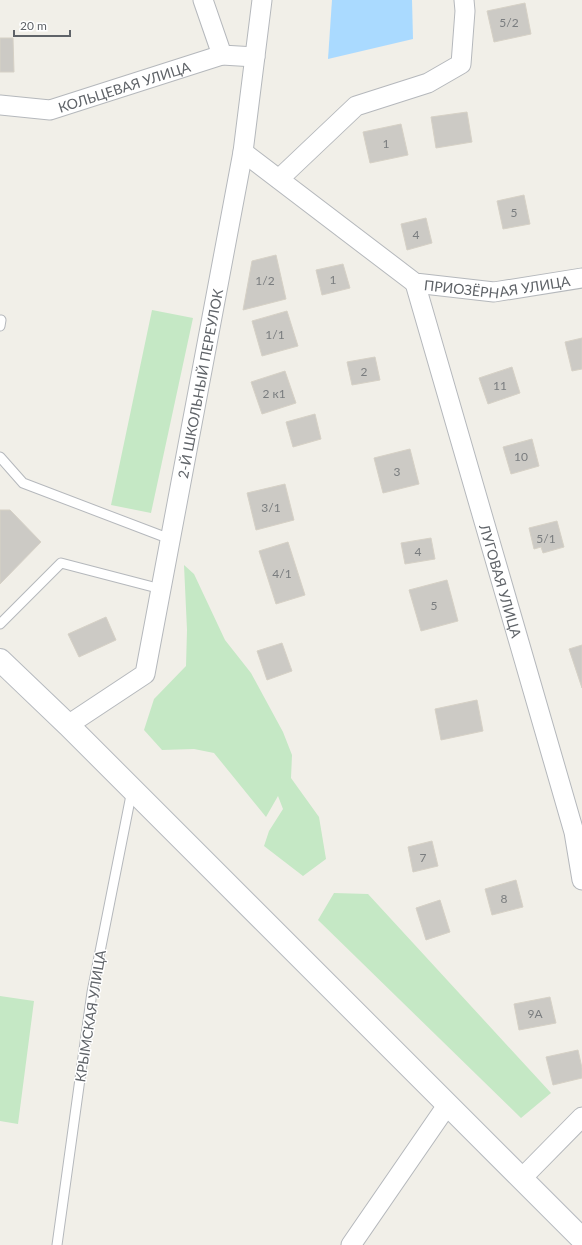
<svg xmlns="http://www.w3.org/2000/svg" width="582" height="1245" font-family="Lato,sans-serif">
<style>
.green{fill:#c5e8c5}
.water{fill:#aadaff}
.building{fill:#cccac5;stroke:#d6d1c6}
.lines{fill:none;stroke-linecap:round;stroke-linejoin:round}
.lane-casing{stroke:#b5b8bc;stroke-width:11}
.street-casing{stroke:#b5b8bc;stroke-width:21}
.secondary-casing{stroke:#b6babf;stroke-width:24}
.lane{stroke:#fff;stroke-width:9}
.street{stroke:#fff;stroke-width:19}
.secondary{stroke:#fff;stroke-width:22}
.labels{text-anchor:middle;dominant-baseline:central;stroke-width:3;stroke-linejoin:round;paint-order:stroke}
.number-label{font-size:12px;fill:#7a7d7f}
.street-label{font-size:14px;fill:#5f6368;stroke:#fff}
</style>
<rect width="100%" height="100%" fill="#f1efe8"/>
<path class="green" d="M 152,310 L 193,318 L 151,513 L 111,505 Z
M 184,565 L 194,574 L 225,640 L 251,673 L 283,732 L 292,755 L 291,778 L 319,817 L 326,859 L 303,876 L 264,846 L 269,831 L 283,809 L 278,796 L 266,817 L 214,753 L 194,749 L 162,750 L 144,730 L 154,699 L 186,666 L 187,630 Z
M 334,893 L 368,894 L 551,1093 L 521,1118 L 318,920 Z
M 0,996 L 34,1001 L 18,1124 L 0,1121 Z"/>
<path class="water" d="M 332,0 L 412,0 L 413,39 L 328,59 Z"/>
<path class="building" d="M 525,3 L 531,34 L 494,42 L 487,11 Z
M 0,38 L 13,38 L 14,72 L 0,72 Z
M 467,112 L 472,142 L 436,148 L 431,117 Z
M 401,124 L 408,155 L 370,163 L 363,132 Z
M 524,195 L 530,224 L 503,229 L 497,201 Z
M 426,218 L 432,243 L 407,250 L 401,224 Z
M 276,255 L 286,299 L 243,310 L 252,261 Z
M 343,264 L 350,288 L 322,295 L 316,270 Z
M 287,311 L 298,346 L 262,356 L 252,321 Z
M 582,338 L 582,369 L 572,371 L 565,342 Z
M 375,357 L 380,380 L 352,385 L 347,362 Z
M 512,367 L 520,393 L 488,404 L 479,378 Z
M 285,371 L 296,403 L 262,414 L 251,382 Z
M 315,414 L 321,439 L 293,447 L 286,422 Z
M 532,439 L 539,466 L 511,474 L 503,447 Z
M 410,449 L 419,484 L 383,493 L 374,458 Z
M 285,484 L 294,520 L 256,530 L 247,493 Z
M 0,510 L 10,510 L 41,542 L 0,584 Z
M 557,521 L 564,547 L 543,553 L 541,547 L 534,549 L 529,528 Z
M 431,538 L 435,559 L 405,564 L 401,543 Z
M 288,542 L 305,595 L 276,604 L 259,551 Z
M 447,580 L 458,621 L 421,631 L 409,590 Z
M 106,617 L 116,640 L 79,657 L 68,634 Z
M 282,643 L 292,671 L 267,680 L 257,651 Z
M 582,645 L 582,688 L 569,649 Z
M 477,700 L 483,731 L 441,740 L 435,709 Z
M 432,841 L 438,866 L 413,872 L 408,847 Z
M 516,880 L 523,907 L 492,915 L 485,889 Z
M 440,900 L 450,932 L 426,940 L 416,908 Z
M 550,997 L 556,1023 L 519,1030 L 514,1004 Z
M 578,1050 L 582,1068 L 582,1078 L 553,1085 L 546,1057 Z"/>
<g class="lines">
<defs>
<path id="lane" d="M 0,326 L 1,320
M 0,457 L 23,483 L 170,539
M 0,624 L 61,563 L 161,589
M 57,1245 L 92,992 L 132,790"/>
<g id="street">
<path d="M 203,0 L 222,55 L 255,57"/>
<path id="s1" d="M 0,105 L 50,110 L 222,55"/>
<path id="s2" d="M 243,152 L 415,283 L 494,292 L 582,278"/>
<path d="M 279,179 L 356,106 L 428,83 L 461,64 L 465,11 L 464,0"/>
<path id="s3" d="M 415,283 L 574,832 L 582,880"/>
<path id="s4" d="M 68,725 L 145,674 L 243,152 L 262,0"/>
<path d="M 522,1178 L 582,1117"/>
<path d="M 351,1245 L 448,1104"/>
</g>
<path id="secondary" d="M 0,660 L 68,725 L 582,1239"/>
</defs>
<use href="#lane" class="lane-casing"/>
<use href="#street" class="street-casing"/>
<use href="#secondary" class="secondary-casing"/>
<use href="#lane" class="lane"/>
<use href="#street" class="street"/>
<use href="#secondary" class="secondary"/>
</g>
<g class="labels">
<g class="number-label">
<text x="509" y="22">5/2</text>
<text x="386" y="143">1</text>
<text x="514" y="212">5</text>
<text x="416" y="234">4</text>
<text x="333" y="279">1</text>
<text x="265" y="280">1/2</text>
<text x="275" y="334">1/1</text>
<text x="364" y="371">2</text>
<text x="500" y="385">11</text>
<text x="274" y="393">2 к1</text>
<text x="521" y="456">10</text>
<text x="397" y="471">3</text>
<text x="271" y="507">3/1</text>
<text x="546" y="538">5/1</text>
<text x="418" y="551">4</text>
<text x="282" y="573">4/1</text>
<text x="434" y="605">5</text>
<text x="423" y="857">7</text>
<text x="504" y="898">8</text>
<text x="535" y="1013">9А</text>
</g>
<g class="street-label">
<text stroke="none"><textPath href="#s1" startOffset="128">КОЛЬЦЕВАЯ УЛИЦА</textPath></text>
<text stroke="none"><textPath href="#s2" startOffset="299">ПРИОЗЁРНАЯ УЛИЦА</textPath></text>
<text stroke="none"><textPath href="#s4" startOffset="388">2-Й ШКОЛЬНЫЙ ПЕРЕУЛОК</textPath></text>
<text stroke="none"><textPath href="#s3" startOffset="310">ЛУГОВАЯ УЛИЦА</textPath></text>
<text transform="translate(90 1016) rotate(-81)">КРЫМСКАЯ УЛИЦА</text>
</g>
</g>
<path d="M14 30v6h56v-6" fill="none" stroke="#5f6368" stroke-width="2"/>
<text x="20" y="30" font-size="12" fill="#5f6368" stroke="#ffffff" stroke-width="3" paint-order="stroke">20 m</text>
</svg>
